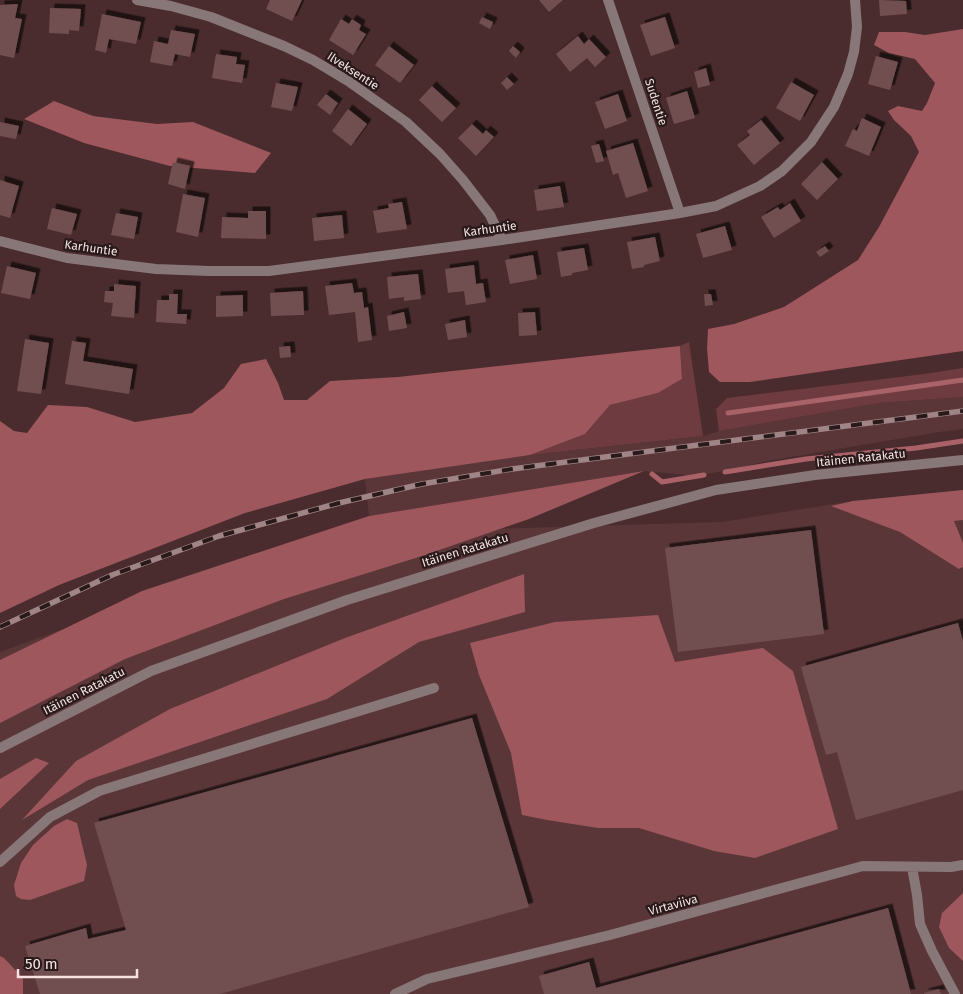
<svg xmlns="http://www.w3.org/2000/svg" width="963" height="994" font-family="'Fira Sans',sans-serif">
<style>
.built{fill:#5b3638}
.green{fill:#6d3b40}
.forest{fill:#9d575d}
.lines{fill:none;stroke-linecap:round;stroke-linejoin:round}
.stream{stroke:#a96268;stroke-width:5}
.building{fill:#714f51;filter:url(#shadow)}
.minor{stroke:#887778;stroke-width:10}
.tertiary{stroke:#887778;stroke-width:10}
.rail-casing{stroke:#9f8586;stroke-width:5.5}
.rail{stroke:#28191a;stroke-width:4;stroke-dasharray:11;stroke-linecap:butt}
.labels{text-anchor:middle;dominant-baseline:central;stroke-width:4.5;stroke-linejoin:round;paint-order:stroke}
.street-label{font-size:12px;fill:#f7e2e2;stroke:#28191a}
</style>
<defs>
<filter id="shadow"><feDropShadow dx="4.5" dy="-4.5" stdDeviation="0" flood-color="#0009"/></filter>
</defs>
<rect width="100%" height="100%" fill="#4b2c2e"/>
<path class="built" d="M 963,397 L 963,429 L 939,432 L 773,460 L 698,476 L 644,471 L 369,516 L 365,479 L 530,455 L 703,436 L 719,431 L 879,403 Z
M 963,490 L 963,994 L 0,994 L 0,652 L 326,534 L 722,522 L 853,501 Z"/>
<path class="green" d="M 689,342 L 703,436 L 530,455 L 585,434 L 610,405 L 658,393 L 682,379 L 680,346 Z
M 963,368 L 963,397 L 879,403 L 719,431 L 716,409 L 727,398 L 924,374 Z"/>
<path class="forest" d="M 963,29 L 963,351 L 750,382 L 720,382 L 709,372 L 707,348 L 708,329 L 734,324 L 784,307 L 858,260 L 879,227 L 919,152 L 911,136 L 894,120 L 888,111 L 898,106 L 922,111 L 927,103 L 935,83 L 915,59 L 889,53 L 874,45 L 879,32 L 905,32 L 925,35 Z
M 54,101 L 93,116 L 157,124 L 193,122 L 271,153 L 255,173 L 170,166 L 84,143 L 24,119 Z
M 680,346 L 682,379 L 658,393 L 610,405 L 585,434 L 530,455 L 365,479 L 245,513 L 59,585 L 0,613 L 0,421 L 14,431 L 27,433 L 48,405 L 87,407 L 135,422 L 192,413 L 224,388 L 241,364 L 266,359 L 278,383 L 284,400 L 307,400 L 330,381 L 398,377 Z
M 644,471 L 529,519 L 422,556 L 284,599 L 125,659 L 0,723 L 0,660 L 142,591 L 369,516 Z
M 963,490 L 963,520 L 954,521 L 963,543 L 963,567 L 959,569 L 900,532 L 831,506 L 853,501 Z
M 524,574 L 525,612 L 419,642 L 327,699 L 88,780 L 22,820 L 76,761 L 170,709 L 345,638 Z
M 658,615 L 675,662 L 763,648 L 793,671 L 838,829 L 755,858 L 714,851 L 639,828 L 598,828 L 547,820 L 522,815 L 511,753 L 479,675 L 470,643 L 555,622 Z
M 36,758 L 49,763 L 0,809 L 0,779 Z
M 67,819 L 77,823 L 87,865 L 84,881 L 30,900 L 21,899 L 16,896 L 14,885 L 21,863 L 33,845 L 54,826 Z
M 963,893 L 963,961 L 949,948 L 939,927 L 942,913 Z
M 0,956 L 4,958 L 23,978 L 23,994 L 0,994 Z"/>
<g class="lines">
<path class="stream" d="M 728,413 L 963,380
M 725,472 L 806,459 L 916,448 L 963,441
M 652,474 L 662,482 L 704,475"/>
</g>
<path class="building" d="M 270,0 L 302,0 L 292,21 L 266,9 Z
M 539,0 L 563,0 L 549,12 Z
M 879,0 L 906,1 L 907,14 L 880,16 Z
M 18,4 L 15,18 L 22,19 L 14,58 L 0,55 L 0,5 Z
M 50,8 L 81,9 L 79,31 L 69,30 L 69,34 L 49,33 Z
M 102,14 L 141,22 L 136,44 L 109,39 L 106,53 L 95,50 Z
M 482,17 L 493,22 L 490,29 L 479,23 Z
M 665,17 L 675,48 L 651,56 L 640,25 Z
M 341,19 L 349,24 L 352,19 L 361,25 L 359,30 L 366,34 L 353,55 L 329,40 Z
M 171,30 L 195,34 L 190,57 L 175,54 L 172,66 L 150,62 L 154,41 L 168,44 Z
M 578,36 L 584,44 L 589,39 L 606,57 L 595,67 L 587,58 L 570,72 L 556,54 Z
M 389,46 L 414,65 L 400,83 L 375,65 Z
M 513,46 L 520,52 L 516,58 L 509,51 Z
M 216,54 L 237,57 L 236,64 L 245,65 L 242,83 L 212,78 Z
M 876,56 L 898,62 L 890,90 L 868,84 Z
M 706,68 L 710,85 L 698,88 L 694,72 Z
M 507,77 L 514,84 L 507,90 L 501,83 Z
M 791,82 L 814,95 L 800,121 L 776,108 Z
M 276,83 L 298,87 L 292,111 L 271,107 Z
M 432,86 L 456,108 L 442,122 L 419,100 Z
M 687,91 L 695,118 L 674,124 L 666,98 Z
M 326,94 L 338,103 L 330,115 L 317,105 Z
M 618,94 L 627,121 L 605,129 L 595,102 Z
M 348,109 L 367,124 L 351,146 L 332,131 Z
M 862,118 L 881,127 L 869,156 L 845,146 L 853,129 L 857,131 Z
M 761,120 L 780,143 L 754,165 L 737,145 L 750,135 L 747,131 Z
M 0,122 L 19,126 L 16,139 L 0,136 Z
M 472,124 L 483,134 L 486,130 L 494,137 L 476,156 L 458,138 Z
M 633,143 L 648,191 L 626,198 L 618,173 L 613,175 L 606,151 Z
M 599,144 L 604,161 L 596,163 L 591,146 Z
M 173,162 L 190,166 L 185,189 L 168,184 Z
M 822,162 L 838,179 L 817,200 L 801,184 Z
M 0,180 L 19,186 L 10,218 L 0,215 Z
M 560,186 L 564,207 L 537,211 L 534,190 Z
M 183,194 L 205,198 L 198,237 L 176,232 Z
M 402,202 L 407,229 L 377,233 L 373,211 L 389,208 L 388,204 Z
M 790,203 L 801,221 L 774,238 L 761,217 L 778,207 L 780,210 Z
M 52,208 L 77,214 L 71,235 L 47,229 Z
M 248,211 L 266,211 L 266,239 L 221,238 L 222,217 L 248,218 Z
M 116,213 L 138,217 L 134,239 L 111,235 Z
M 342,215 L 344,238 L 314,241 L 312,218 Z
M 725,226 L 732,250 L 703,258 L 696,234 Z
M 655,237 L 660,261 L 644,265 L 644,267 L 632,269 L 627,242 Z
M 825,246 L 829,251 L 820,257 L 816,252 Z
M 584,248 L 588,270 L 572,273 L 572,275 L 561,277 L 557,252 Z
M 533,255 L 537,279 L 510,284 L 505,260 Z
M 474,265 L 476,284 L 483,283 L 486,302 L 466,305 L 464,291 L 448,293 L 445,269 Z
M 7,266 L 36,273 L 30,299 L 1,293 Z
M 418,274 L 421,299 L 404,301 L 404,297 L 389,299 L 387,277 Z
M 352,283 L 354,293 L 362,292 L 364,308 L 368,307 L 372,340 L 358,342 L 355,312 L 329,315 L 325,286 Z
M 114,284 L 136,286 L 134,318 L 111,316 L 113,303 L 104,302 L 105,291 L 114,291 Z
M 303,291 L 304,315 L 271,316 L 270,293 Z
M 169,294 L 178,294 L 177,314 L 187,314 L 186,324 L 156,322 L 157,300 L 169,300 Z
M 704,294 L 711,294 L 713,305 L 705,306 Z
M 243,295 L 243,316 L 216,317 L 216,296 Z
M 404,312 L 407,328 L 389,331 L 387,316 Z
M 535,312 L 537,335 L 519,336 L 518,313 Z
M 465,320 L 467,337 L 448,340 L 445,324 Z
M 25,339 L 49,343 L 41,394 L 17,391 Z
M 72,341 L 86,343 L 83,361 L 133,369 L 129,394 L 65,384 Z
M 290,346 L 291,357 L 280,358 L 279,347 Z
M 811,530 L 824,634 L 678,652 L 665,548 Z
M 958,623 L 963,641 L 963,790 L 856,820 L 837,752 L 826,755 L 801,667 Z
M 472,718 L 529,907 L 220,994 L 40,994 L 25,946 L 86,928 L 88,939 L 126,930 L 94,823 Z
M 888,908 L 911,994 L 544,994 L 539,976 L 589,962 L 596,988 Z
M 939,989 L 941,994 L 924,994 L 924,993 Z"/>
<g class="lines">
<path class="minor" d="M 137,0 L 171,6 L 211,17 L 284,46 L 313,60 L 348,81 L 406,122 L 440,154 L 463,180 L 490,215 L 502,240
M 608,0 L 680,213
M 0,241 L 67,258 L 156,269 L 209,271 L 269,271 L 502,240 L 680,213 L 716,206 L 760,186 L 782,171 L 811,142 L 834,107 L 848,74 L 854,52 L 857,27 L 855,0
M 0,862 L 50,817 L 99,791 L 434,688
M 912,867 L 917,895 L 920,924 L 932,951 L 955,994
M 395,994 L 427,979 L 610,935 L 863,866 L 951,867 L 963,865"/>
<path class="tertiary" d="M 0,748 L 151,671 L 347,600 L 594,523 L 716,490 L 815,475 L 963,460"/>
<defs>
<path id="rail" d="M 0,627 L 112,575 L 219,536 L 339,503 L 422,484 L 512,469 L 963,411"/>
</defs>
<use href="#rail" class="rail-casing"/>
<use href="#rail" class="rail"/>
</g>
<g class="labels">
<g class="street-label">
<text transform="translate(353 71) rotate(33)">Ilveksentie</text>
<text transform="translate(656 102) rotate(72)">Sudentie</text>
<text transform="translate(490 229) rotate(-8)">Karhuntie</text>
<text transform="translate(91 248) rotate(8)">Karhuntie</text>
<text transform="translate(861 458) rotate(-6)">Itäinen Ratakatu</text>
<text transform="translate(465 550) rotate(-17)">Itäinen Ratakatu</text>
<text transform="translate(84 691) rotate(-27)">Itäinen Ratakatu</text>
<text transform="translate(673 905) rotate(-15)">Virtaviiva</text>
</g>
</g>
<path d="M18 969v8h119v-8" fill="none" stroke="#f7e2e2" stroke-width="2.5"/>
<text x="25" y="969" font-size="15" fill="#f7e2e2" stroke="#28191a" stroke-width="4" paint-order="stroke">50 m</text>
</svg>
